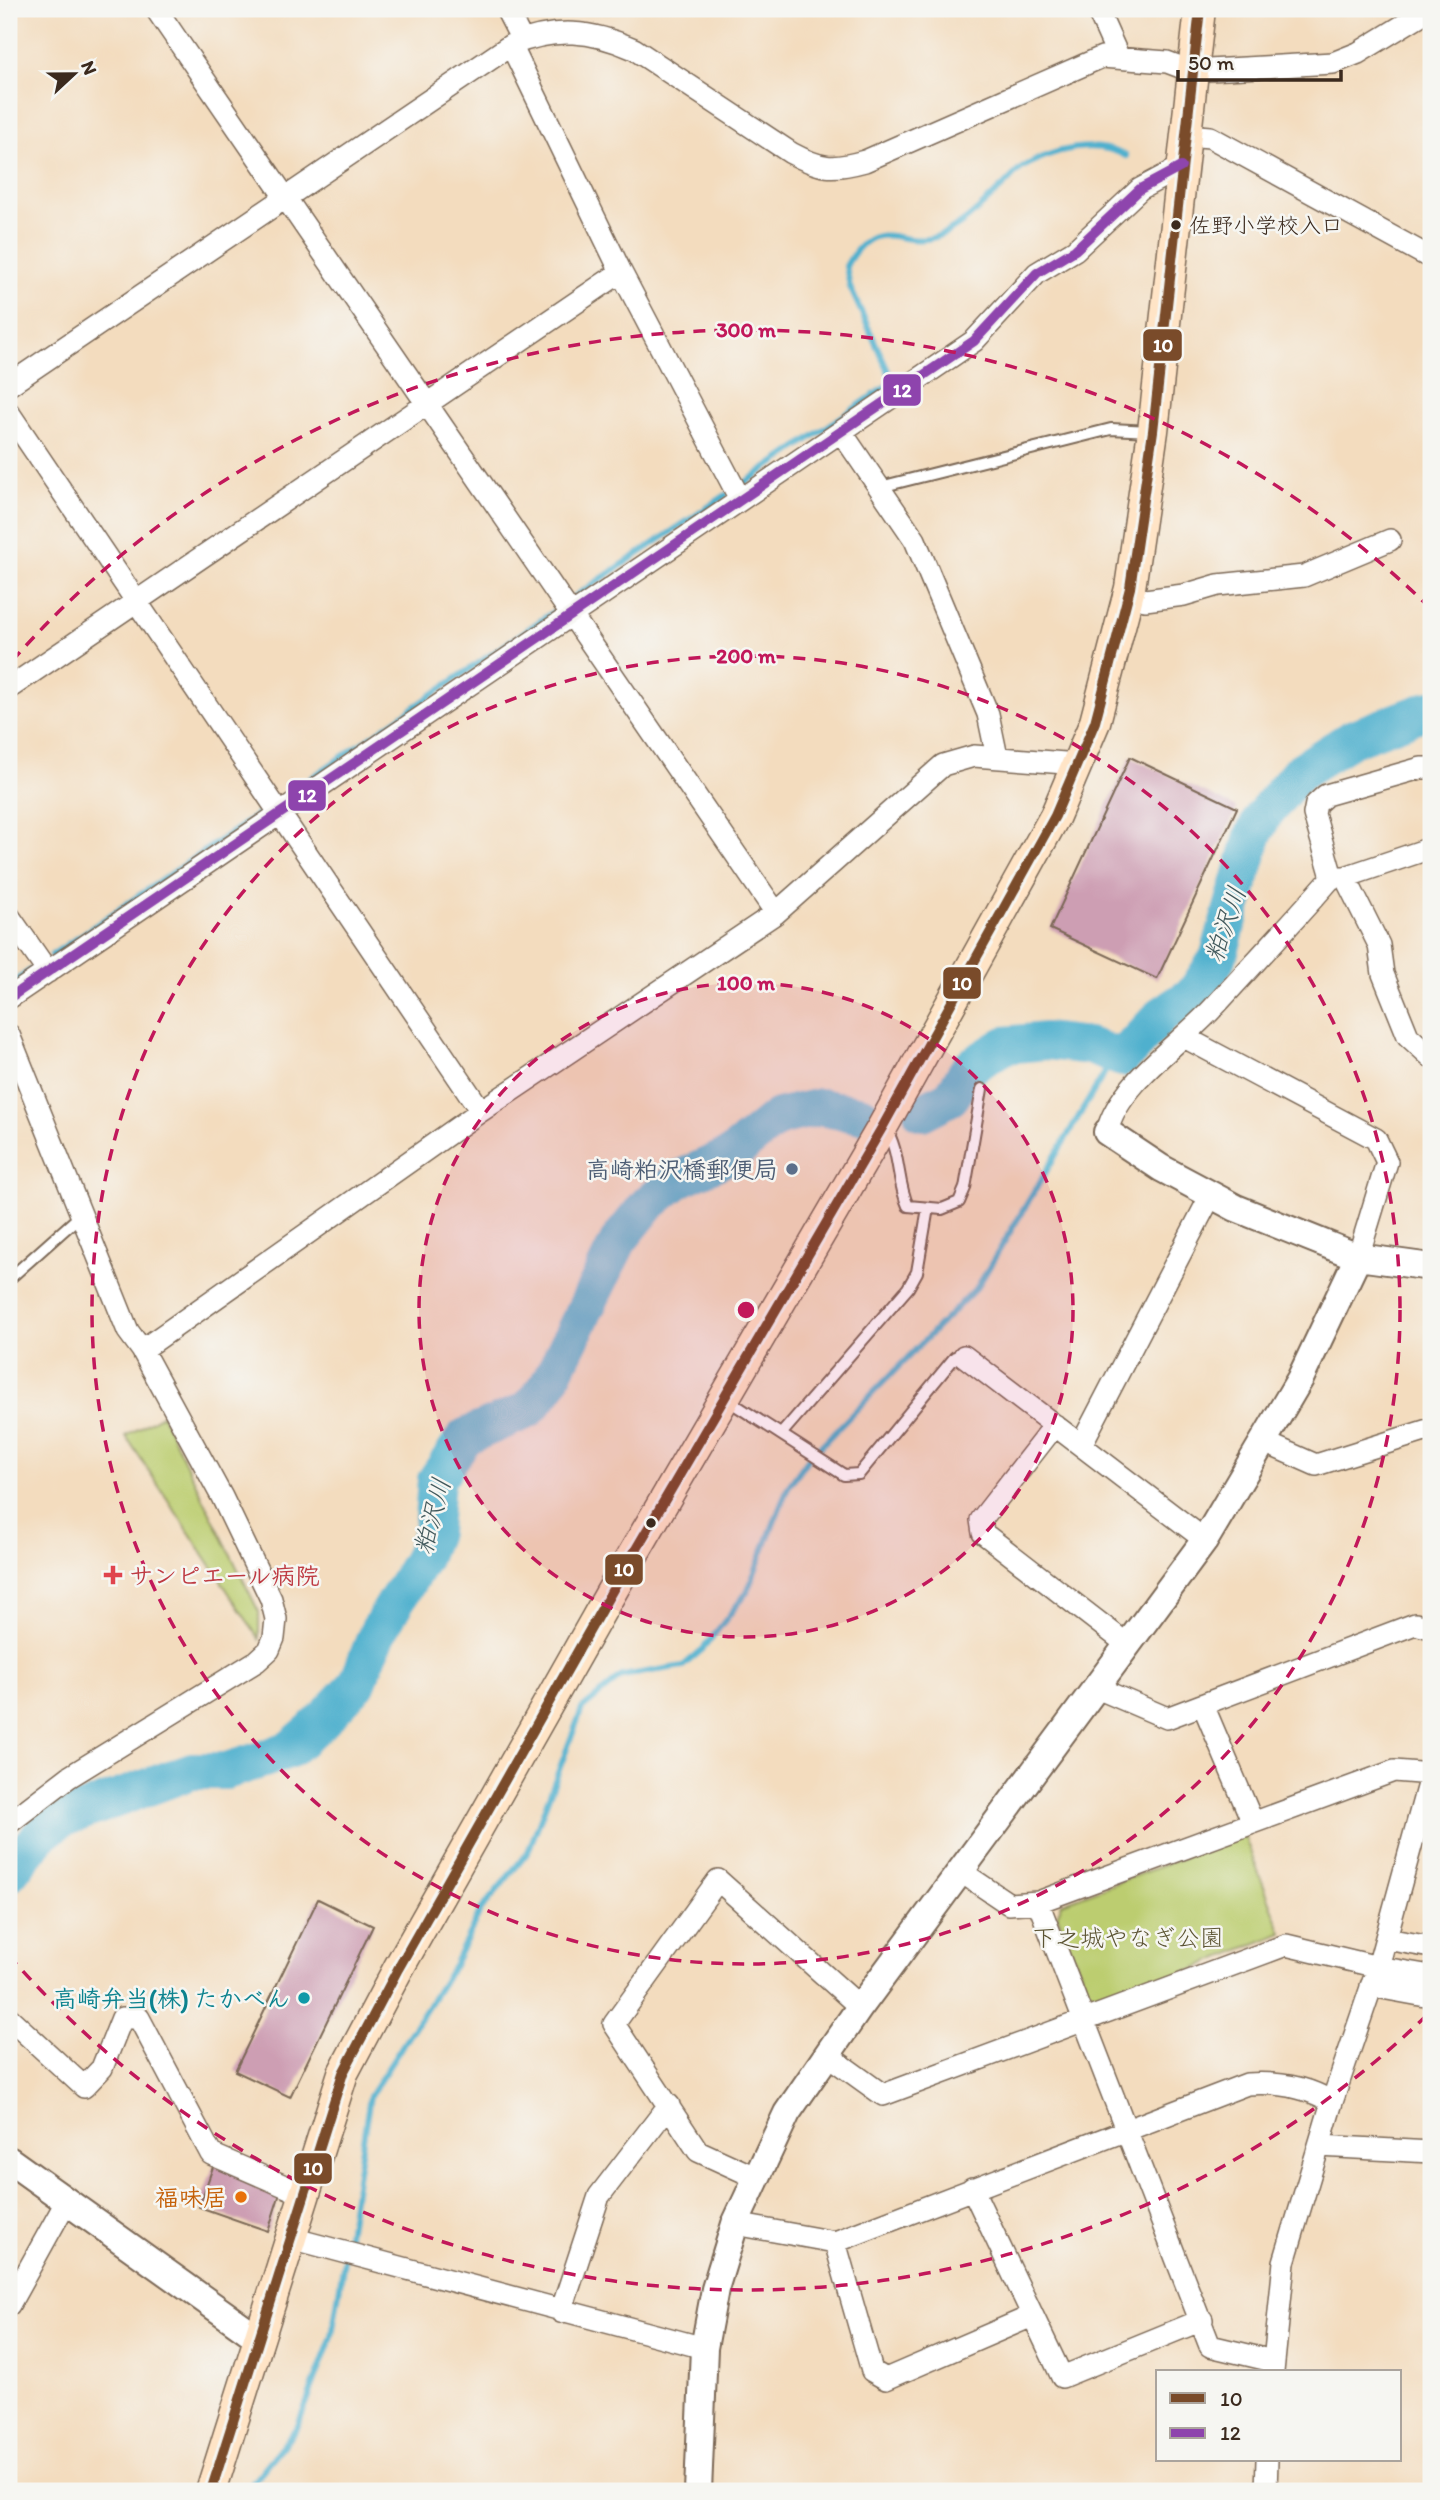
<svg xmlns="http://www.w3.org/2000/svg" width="1440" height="2500" font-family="Itim,'Klee One',sans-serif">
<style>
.green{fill:#bccd70;stroke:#7c7c47;stroke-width:2}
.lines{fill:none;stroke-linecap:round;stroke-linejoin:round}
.stream{stroke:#4fb0ce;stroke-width:6}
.river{stroke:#4fb0ce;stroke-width:38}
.building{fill:#cd9eb3}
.service-casing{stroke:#7b6856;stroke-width:14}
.minor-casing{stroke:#7b6856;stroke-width:24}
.tertiary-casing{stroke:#7b6856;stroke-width:30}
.secondary-casing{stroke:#7b6856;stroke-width:33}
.service{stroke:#fff;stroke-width:10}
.minor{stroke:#fff;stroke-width:21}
.tertiary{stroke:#fff;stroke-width:26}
.secondary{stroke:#ffe4c6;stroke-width:30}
.bus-1-casing{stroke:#f6f6f2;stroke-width:16}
.bus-2-casing{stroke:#f6f6f2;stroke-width:16}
.bus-1{stroke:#7a4b2a;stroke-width:10}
.bus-2{stroke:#8e44ad;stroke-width:10}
.ring{fill:none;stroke:#c2185b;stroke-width:3.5;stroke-dasharray:12 9}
.bus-dot{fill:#3b2a1e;stroke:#f6f6f2;stroke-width:2.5}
.service-dot{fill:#5c6f8a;stroke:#f6f6f2;stroke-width:2.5}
.health-dot{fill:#e0444e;stroke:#f6f6f2;stroke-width:2.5}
.culture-dot{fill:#0f9aa8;stroke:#f6f6f2;stroke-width:2.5}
.food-dot{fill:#e8710a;stroke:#f6f6f2;stroke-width:2.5}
.labels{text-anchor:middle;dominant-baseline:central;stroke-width:5;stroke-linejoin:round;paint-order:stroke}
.bus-label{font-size:22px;fill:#3b2a1e;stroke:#f6f6f2;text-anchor:start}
.service-label{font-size:24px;font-weight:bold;fill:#4e5e75;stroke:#f6f6f2;text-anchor:end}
.health-label{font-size:24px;font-weight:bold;fill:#be3a42;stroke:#f6f6f2;text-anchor:start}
.park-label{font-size:24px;fill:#5b5332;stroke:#f6f6f2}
.culture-label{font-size:24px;font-weight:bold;fill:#0d838f;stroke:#f6f6f2;text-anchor:end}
.food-label{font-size:24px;font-weight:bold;fill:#c56008;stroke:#f6f6f2;text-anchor:end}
.water-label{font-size:26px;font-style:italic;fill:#42595c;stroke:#f6f6f2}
.centre{fill:#c2185b;stroke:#f6f6f2;stroke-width:3.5}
.ring-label{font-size:21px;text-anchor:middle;font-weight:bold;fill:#c2185b;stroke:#f6f6f2;stroke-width:5;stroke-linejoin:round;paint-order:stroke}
.line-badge{stroke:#f6f6f2;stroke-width:2.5}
.badge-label{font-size:19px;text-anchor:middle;font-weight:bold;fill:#fff}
</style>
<rect width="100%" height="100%" fill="#f6f6f2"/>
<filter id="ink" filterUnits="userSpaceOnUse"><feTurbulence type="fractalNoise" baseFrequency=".0143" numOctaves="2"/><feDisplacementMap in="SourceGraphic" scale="14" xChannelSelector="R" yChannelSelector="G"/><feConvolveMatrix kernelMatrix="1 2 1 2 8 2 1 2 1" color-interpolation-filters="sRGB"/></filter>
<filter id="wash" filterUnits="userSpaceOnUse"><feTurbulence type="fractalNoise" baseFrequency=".00686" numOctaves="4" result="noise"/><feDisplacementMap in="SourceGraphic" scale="28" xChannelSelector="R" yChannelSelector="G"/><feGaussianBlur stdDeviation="1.57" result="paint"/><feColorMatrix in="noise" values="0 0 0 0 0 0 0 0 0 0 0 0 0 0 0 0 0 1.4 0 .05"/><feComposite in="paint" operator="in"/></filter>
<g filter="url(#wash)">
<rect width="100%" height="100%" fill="#f3dcbe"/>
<path class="green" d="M 162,1415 L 259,1612 L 259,1639 L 126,1436 Z
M 1244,1835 L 1282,1933 L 1103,2005 L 1092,2000 L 1057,1915 L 1062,1903 Z"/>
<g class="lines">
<path class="stream" d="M 746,482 L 893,382 L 850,287 L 846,266 C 877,210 900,251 938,236 C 962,227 983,205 1001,188 C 1009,181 1016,171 1025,166 C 1054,149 1095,139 1126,156
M 574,597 L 726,495
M 285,796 L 553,612
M 52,955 L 263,811
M 9,985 L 31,970
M 246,2491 L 297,2428 L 332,2336 L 370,2096 L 454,1965 L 481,1910 L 528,1852 L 582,1709 L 622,1676 L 683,1666 L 703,1649 L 747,1592 L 788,1487 L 808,1459 L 978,1286 L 1114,1057"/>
<path class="river" d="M 922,1112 L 951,1097 L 970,1067 L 1005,1045 L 1046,1041 L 1089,1046 L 1122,1058 L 1162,1015 L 1194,994 L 1218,958 L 1253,836 L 1263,816 L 1298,773 L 1351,739 L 1431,709
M 9,1873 L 41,1834 L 59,1820 L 192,1771 L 226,1771 L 264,1759 L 290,1749 L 320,1723 L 357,1684 L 378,1631 L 421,1560 L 432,1532 L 436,1480 L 465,1437 L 528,1410 L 547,1387 L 619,1240 L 648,1204 L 679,1179 L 731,1155 L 778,1117 L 820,1107 L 862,1115"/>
</g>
<g id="blocks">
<path class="building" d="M 1130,757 L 1237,808 L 1157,979 L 1050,929 Z
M 318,1899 L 373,1926 L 290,2097 L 235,2071 Z
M 214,2164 L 282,2187 L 268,2231 L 199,2207 Z"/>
</g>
</g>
<g filter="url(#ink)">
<use href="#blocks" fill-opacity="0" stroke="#7b6856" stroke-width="2"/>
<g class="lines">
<defs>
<path id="service" d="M 880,487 L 1111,429 L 1150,431
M 885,1128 C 901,1152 896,1180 908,1206 L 942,1209 L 959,1202 L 965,1188 L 982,1089
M 9,1279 L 82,1214
M 726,1399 L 844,1475 L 859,1474 L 955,1357 L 964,1356
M 782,1433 L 908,1288 L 917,1272 L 928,1208"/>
<path id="minor" d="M 156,9 L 776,913
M 506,9 L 522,40
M 1097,9 L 1119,58
M 511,45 L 621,272 L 740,499
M 1186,135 L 1210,137 L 1431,258
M 9,385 L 511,45 C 555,27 591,30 634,49 L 791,153 C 821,169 832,170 865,161 L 1102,57 L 1167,62 L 1191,71 L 1333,63 L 1358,53 L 1430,9
M 9,413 L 481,1111
M 842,433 L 915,540 L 988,714 L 997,757
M 1129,595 L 1145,600 L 1184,595 L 1218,585 L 1304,576 L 1390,540
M 9,688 L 621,272
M 1431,768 L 1421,768 L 1326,795 L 1316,804 L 1314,814 L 1332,877 L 1345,877 L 1431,848
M 1345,877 L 1379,945 L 1383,974 L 1408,1036 L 1431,1057
M 9,916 L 48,972
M 9,998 L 974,341 L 1037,273 L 1075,250 L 1140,189 L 1181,167
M 9,1035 L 128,1331 L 142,1350 L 222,1497 L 271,1599 L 276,1619 L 274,1638 L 269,1650 L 257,1661 L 69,1777 L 9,1823
M 1184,1037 L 1376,1139 L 1387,1162 L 1358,1257
M 1107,1132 C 1118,1084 1180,1044 1213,1008 C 1253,964 1293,922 1332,877
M 142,1350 L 481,1111 L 776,913 L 943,765 L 974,756 L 1078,764
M 964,1356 L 1205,1540
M 1055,1425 L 981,1520 L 983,1533 L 1128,1645
M 1264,1442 L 1316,1465 L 1431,1429
M 1081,1445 L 1211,1195
M 1097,1688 L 1167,1718 L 1415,1624 L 1431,1628
M 1203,1705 L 1253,1823
M 960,1871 L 1009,1904 L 1038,1902 L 1394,1771 L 1431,1774
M 1038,1902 L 1210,2346 L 1273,2361
M 1386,1939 L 1431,1947
M 1371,1986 L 1431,1997
M 9,2018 L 84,2087 L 102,2068 L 122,2018 L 139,2018 L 211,2154 L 303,2194
M 826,2054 L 883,2095 L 1286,1945 L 1378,1967 L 1431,1976
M 1319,2146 L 1431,2152
M 755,2177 L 698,2151 L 614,2024 L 718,1880 L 860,2007
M 972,2188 L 1062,2377 L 1202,2320
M 735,2224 L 835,2242 L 1247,2084 C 1276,2082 1307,2087 1332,2102
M 291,2238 L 704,2348
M 835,2242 L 872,2371 L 886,2379 L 1032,2316
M 9,2305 L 66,2202
M 561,2312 L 599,2196 L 669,2105
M 1273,2372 L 1284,2262 L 1332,2102 L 1378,1967 L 1431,1773
M 1266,2491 L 1267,2460"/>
<path id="tertiary" d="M 1107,1132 L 1161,1168 L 1236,1208 L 1358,1257 L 1431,1267
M 9,2160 L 258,2338
M 698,2491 L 704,2348 L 715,2289 L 735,2224 L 787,2113 L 860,2007 L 1205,1540 L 1300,1379 L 1358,1257"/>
<path id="secondary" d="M 211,2491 L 343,2073 L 398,1969 L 621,1575 L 883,1126 L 1055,816 L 1095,722 L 1130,588 L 1153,431 L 1200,9"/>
</defs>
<use href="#service" class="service-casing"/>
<use href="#minor" class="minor-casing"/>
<use href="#tertiary" class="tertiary-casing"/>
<use href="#secondary" class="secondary-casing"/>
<use href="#service" class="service"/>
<use href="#minor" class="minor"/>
<use href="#tertiary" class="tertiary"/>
<use href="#secondary" class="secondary"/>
<defs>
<path id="bus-1" d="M 211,2491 L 343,2073 L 398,1969 L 621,1575 L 883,1126 L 1055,816 L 1095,722 L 1130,588 L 1153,431 L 1200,9"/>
<path id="bus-2" d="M 9,998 L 974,341 L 1037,273 L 1075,250 L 1140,189 L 1181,167"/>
</defs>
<use href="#bus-1" class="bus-1-casing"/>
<use href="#bus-2" class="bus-2-casing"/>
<use href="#bus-1" class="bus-1"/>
<use href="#bus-2" class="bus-2"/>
</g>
</g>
<circle cx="746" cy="1310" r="327" fill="#c2185b" fill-opacity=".12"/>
<g class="ring">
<circle cx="746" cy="1310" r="327"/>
<circle cx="746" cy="1310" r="654"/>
<path d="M1427 2015A980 980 0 0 1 12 1959M12 661A980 980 0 0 1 1427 605"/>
</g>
<g class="bus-dot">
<circle cx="1176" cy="225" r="6"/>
<circle cx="651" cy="1523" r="6"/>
</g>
<circle class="service-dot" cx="792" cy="1169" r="7"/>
<path class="health-dot" d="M109.5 1564.5h7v7h7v7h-7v7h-7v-7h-7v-7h7z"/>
<circle class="culture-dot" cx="304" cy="1998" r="7"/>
<circle class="food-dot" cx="241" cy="2197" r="7"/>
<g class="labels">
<g class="bus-label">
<text x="1189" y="225">佐野小学校入口</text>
</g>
<g class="service-label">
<text x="778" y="1169">高崎粕沢橋郵便局</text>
</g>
<g class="health-label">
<text x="129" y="1575">サンピエール病院</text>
</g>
<g class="park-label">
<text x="1128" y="1937">下之城やなぎ公園</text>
</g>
<g class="culture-label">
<text x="290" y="1998">高崎弁当(株) たかべん</text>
</g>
<g class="food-label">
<text x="227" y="2197">福味居</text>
</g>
<g class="water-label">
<text transform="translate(1225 924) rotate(-71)">粕沢川</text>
<text transform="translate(432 1516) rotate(-75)">粕沢川</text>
</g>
</g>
<circle cx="746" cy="1310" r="10" class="centre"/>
<g class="ring-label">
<text x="746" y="337">300 m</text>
<text x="746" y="663">200 m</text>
<text x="746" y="990">100 m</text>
</g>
<g class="line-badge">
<rect x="1142" y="328" width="41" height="34" rx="7" fill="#7a4b2a"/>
<rect x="882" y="373" width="40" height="34" rx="7" fill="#8e44ad"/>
<rect x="287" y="779" width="40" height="33" rx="7" fill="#8e44ad"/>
<rect x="942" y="966" width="40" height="34" rx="7" fill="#7a4b2a"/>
<rect x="604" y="1553" width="40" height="33" rx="7" fill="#7a4b2a"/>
<rect x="293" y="2152" width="40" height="33" rx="7" fill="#7a4b2a"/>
</g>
<g class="badge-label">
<text x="1163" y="352">10</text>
<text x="902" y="397">12</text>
<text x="307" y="802">12</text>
<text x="962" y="990">10</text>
<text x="624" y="1576">10</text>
<text x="313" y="2175">10</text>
</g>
<rect width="1440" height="2500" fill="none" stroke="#f6f6f2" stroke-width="35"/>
<rect x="1156" y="2370" width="245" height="91" fill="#f6f6f2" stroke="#aba49d" stroke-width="2"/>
<rect x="1170" y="2393" width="35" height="10" fill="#7a4b2a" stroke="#aba49d" stroke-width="2"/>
<text x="1220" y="2406" font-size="21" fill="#3b2a1e">10</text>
<rect x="1170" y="2428" width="35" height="10" fill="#8e44ad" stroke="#aba49d" stroke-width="2"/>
<text x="1220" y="2440" font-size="21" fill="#3b2a1e">12</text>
<g transform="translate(74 74) rotate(68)" stroke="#f6f6f2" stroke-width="5" paint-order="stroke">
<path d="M0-5L12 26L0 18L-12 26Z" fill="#3b2a1e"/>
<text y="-10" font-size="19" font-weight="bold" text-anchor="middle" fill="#3b2a1e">N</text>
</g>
<path d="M1178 70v10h163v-10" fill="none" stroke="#3b2a1e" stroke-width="3.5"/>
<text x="1188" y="70" font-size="21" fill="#3b2a1e" stroke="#f6f6f2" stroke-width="5" paint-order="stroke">50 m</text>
</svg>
